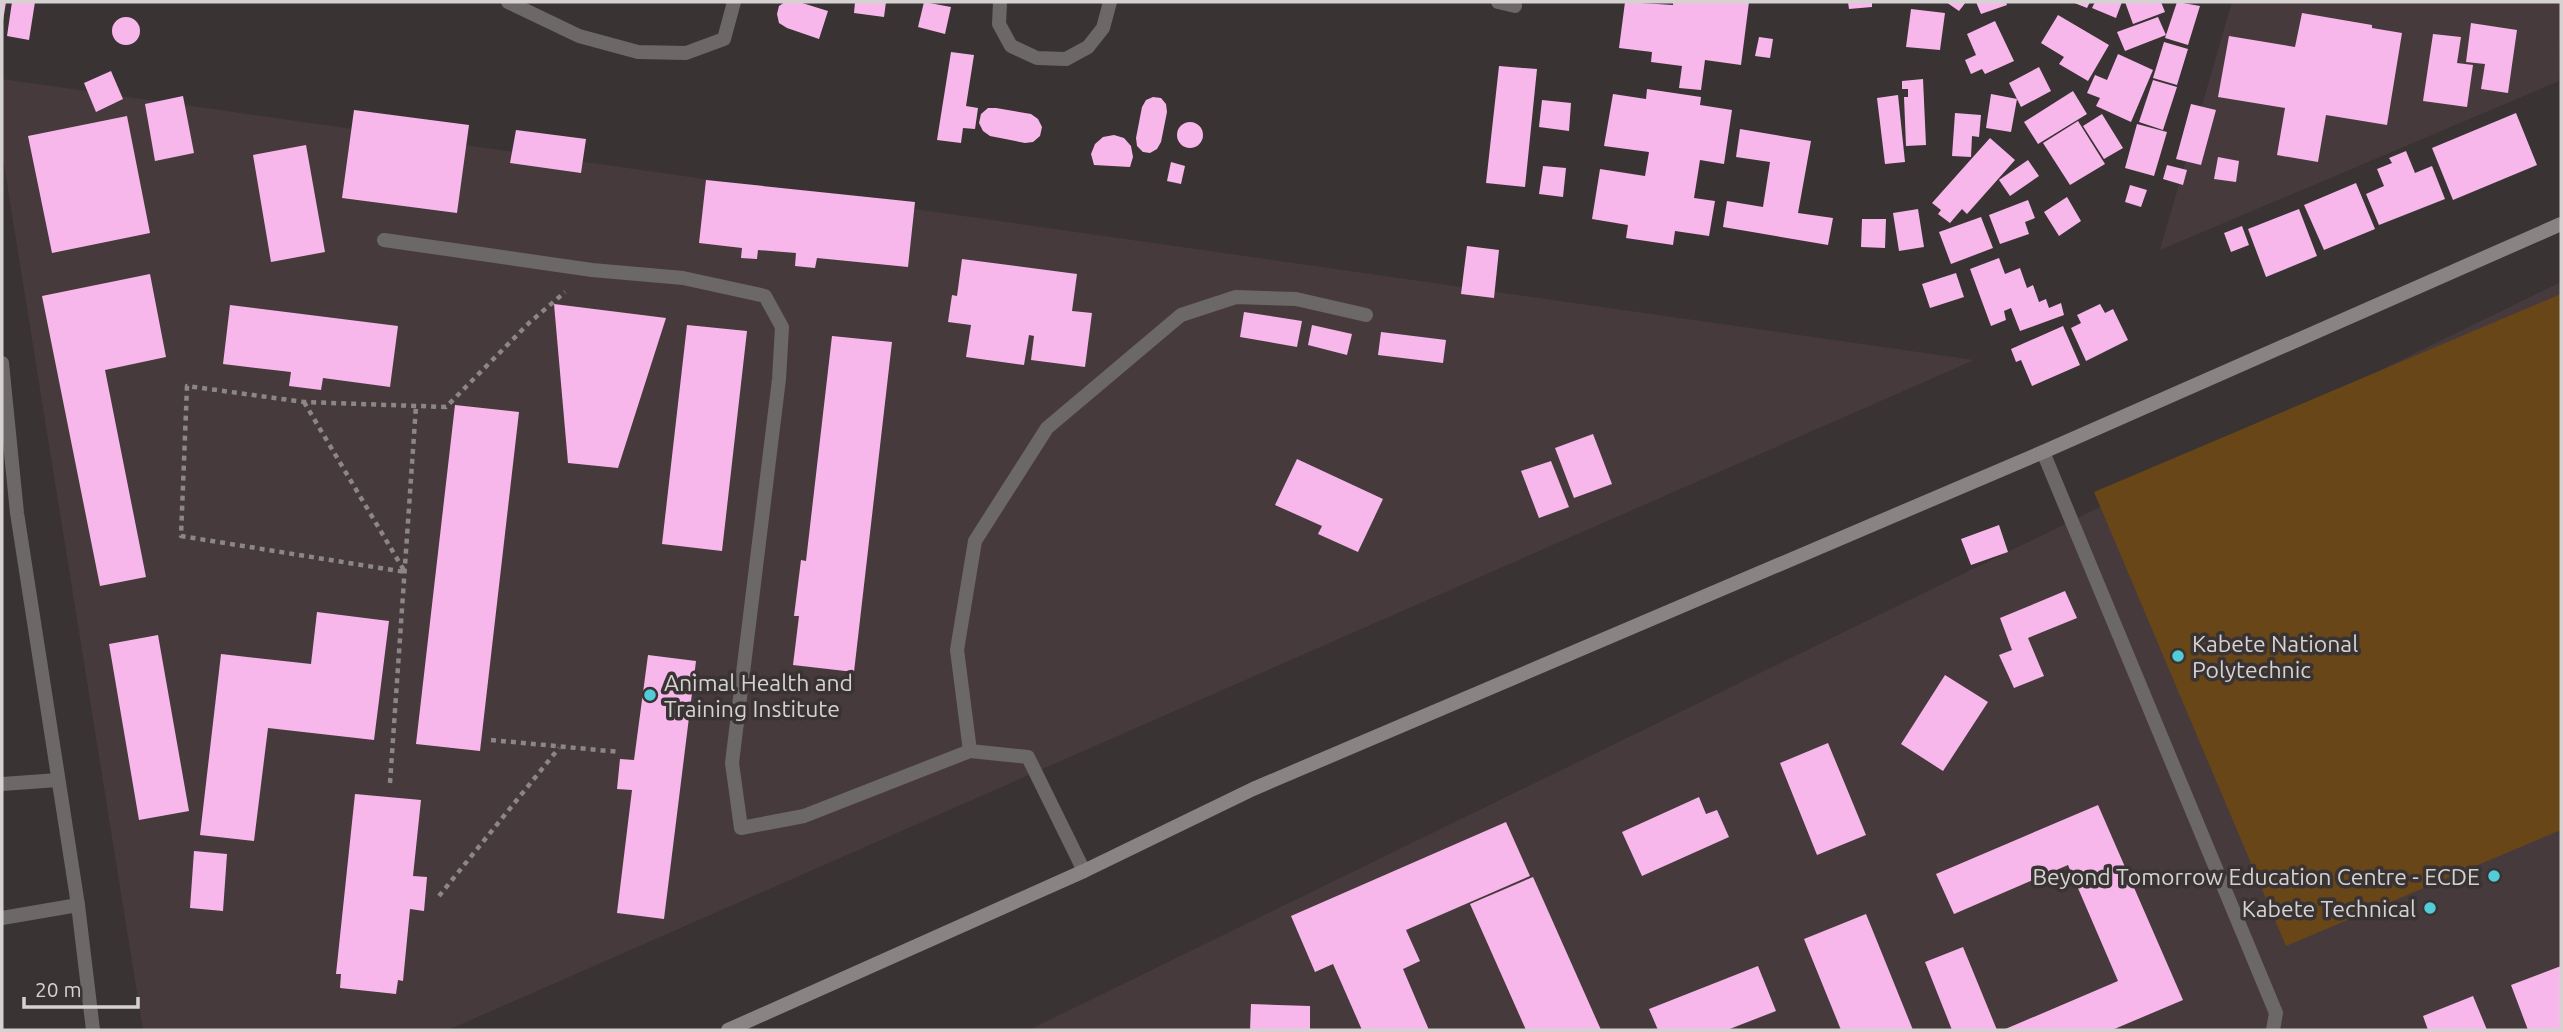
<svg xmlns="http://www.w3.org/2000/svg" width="2563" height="1032" font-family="Ubuntu,sans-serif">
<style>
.built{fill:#473a3d}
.green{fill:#684617}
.building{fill:#f8b7eb}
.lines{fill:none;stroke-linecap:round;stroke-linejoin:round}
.path{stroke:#8b8687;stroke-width:4.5;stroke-dasharray:5 5;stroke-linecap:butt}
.lane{stroke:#6b6867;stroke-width:14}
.street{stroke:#6b6867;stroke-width:14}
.secondary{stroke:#898483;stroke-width:14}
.poi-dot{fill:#52ccd6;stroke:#393334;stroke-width:2.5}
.labels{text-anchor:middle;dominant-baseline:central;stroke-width:7;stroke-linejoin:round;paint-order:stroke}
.poi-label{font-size:23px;fill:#d6d2d2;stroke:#393334;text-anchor:start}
</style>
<rect width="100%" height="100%" fill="#393334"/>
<path class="built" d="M 2232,2 L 2561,2 L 2559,81 L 2160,250 Z
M 2,79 L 1974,360 L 448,1030 L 143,1030 L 2,152 Z
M 2561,282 L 2561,1030 L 1029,1030 Z"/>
<path class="green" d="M 2561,294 L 2561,830 L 2286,946 L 2094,492 Z"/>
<path class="building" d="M 2,2 L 6,2 L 3,21 L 2,21 Z
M 12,2 L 35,2 L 29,40 L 7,36 Z
M 785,2 L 799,2 L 828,11 L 819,39 L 787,28 L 779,23 L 777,14 L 779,6 Z
M 855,2 L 886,2 L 884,17 L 854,13 Z
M 924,2 L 951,7 L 945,34 L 918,27 Z
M 1625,2 L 1673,5 L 1673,2 L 1749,2 L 1741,65 L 1705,60 L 1701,90 L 1679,88 L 1682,66 L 1651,62 L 1652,52 L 1619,48 Z
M 1848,2 L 1872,2 L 1872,7 L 1849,9 Z
M 1946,2 L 1966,2 L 1959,11 Z
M 1976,2 L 2006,2 L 2007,5 L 1981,14 Z
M 2072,2 L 2090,2 L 2087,8 Z
M 2095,2 L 2122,2 L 2116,18 L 2092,8 Z
M 2125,2 L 2161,2 L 2165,12 L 2133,24 Z
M 2177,2 L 2200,6 L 2188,45 L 2165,38 Z
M 1911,9 L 1945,13 L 1940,50 L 1906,47 Z
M 2302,13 L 2372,25 L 2372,28 L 2402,33 L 2387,125 L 2326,115 L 2318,162 L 2277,155 L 2285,108 L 2218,97 L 2229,36 L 2295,47 Z
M 2058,15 L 2109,45 L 2088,81 L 2059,64 L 2064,57 L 2041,43 Z
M112 31a14 14 0 1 1 28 0a14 14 0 1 1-28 0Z
M 2158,17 L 2166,35 L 2125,51 L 2117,32 Z
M 1995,21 L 2014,61 L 1985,74 L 1982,69 L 1971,74 L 1965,60 L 1976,55 L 1967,34 Z
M 2471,23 L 2517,30 L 2508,93 L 2481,89 L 2485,64 L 2466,62 Z
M 2433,34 L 2461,37 L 2457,63 L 2473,65 L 2467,107 L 2423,101 Z
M 1759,37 L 1773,39 L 1770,58 L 1755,56 Z
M 2164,42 L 2188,49 L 2177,85 L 2153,78 Z
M 951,52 L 974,55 L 966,106 L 978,108 L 975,129 L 963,128 L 961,143 L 937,140 Z
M 2118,54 L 2153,70 L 2131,122 L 2096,106 L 2100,98 L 2087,93 L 2095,75 L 2107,80 Z
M 1499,66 L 1537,69 L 1525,187 L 1486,183 Z
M 2039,67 L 2051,91 L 2021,107 L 2017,99 L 2011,132 L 1986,128 L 1991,94 L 2017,99 L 2009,83 Z
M 111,71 L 123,99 L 96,112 L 84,83 Z
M 1923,79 L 1926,145 L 1906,146 L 1904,97 L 1908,97 L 1908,89 L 1902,89 L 1902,81 Z
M 2153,80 L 2177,87 L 2163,130 L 2139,122 Z
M 1647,89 L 1701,97 L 1700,105 L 1732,110 L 1724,164 L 1700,160 L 1694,198 L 1715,201 L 1709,236 L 1675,231 L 1673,245 L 1626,238 L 1628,225 L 1592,219 L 1600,169 L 1645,176 L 1649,152 L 1604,146 L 1613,94 L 1646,99 Z
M 2073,91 L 2087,114 L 2038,144 L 2024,122 Z
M 1898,95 L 1905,162 L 1885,164 L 1877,98 Z
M 183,96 L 194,153 L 155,161 L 145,104 Z
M 1153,97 L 1161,98 L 1166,104 L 1167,112 L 1161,142 L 1157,149 L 1150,153 L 1143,152 L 1137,146 L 1136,138 L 1142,107 L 1146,100 Z
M 1542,100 L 1571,103 L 1569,131 L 1539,127 Z
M 2191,104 L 2216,110 L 2201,165 L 2176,159 Z
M 988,108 L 996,108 L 1031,114 L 1038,119 L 1042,127 L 1040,136 L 1033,142 L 1025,143 L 990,136 L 983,131 L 979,123 L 981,114 Z
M 354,110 L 469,125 L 457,213 L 342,198 Z
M 1955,113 L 1981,115 L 1979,137 L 1972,136 L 1971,157 L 1952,156 Z
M 2516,113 L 2537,165 L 2453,200 L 2432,148 Z
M 2102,114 L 2123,148 L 2104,159 L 2083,126 Z
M 127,116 L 150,233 L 52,253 L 28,136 Z
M 2078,121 L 2105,164 L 2070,185 L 2043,143 Z
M1177 135a13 13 0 1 1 26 0a13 13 0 1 1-26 0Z
M 2137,124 L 2167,132 L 2154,176 L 2125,168 Z
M 1740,129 L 1811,141 L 1798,213 L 1833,218 L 1828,245 L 1723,227 L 1727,201 L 1763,207 L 1770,162 L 1736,157 Z
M 516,130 L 586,139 L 581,173 L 510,163 Z
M 1114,135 L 1124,138 L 1131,146 L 1133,157 L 1130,167 L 1094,165 L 1091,154 L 1095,144 L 1103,137 Z
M 1990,138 L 2015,160 L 1967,214 L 1962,209 L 1950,223 L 1938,214 L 1941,210 L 1932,203 Z
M 306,145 L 325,252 L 271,262 L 253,155 Z
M 2406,151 L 2415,173 L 2432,166 L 2445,199 L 2379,225 L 2366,194 L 2384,186 L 2377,169 L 2392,163 L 2389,158 Z
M 2218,157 L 2239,161 L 2236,182 L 2214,179 Z
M 2028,160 L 2039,176 L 2010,196 L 1999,180 Z
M 1171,162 L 1185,166 L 1181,184 L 1167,181 Z
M 2167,165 L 2187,170 L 2183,185 L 2163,179 Z
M 1543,166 L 1566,168 L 1563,197 L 1539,194 Z
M 706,180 L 915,202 L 908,267 L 817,258 L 815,268 L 795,266 L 796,253 L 758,250 L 757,259 L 741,258 L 742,248 L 699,243 Z
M 2356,183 L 2375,229 L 2324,250 L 2304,205 Z
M 2130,185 L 2147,190 L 2141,207 L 2125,202 Z
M 2067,197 L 2081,221 L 2059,236 L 2044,212 Z
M 2028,200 L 2035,218 L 2025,222 L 2029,234 L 2000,244 L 1989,215 Z
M 1918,209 L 1924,247 L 1899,251 L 1893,213 Z
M 2299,209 L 2317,256 L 2266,277 L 2248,229 Z
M 1981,217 L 1993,248 L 1951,264 L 1939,232 Z
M 1862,219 L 1886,219 L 1885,248 L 1861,247 Z
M 2242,226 L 2249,245 L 2231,252 L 2224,233 Z
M 1467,246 L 1499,250 L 1494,298 L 1461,294 Z
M 1999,258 L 2005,274 L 2020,268 L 2027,288 L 2033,285 L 2039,302 L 2046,299 L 2049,308 L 2061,303 L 2064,315 L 2020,331 L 2011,308 L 2004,311 L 2006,320 L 1991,326 L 1970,269 Z
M 962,259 L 1077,274 L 1072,311 L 1092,313 L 1085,367 L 1031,360 L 1034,336 L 1029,335 L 1024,365 L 966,357 L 971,325 L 948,322 L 952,295 L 957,296 Z
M 1956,273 L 1964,297 L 1930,308 L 1922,284 Z
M 150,274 L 166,357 L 105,370 L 146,577 L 100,586 L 42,296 Z
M 554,304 L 666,318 L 618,468 L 568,463 Z
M 2100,304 L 2105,313 L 2113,309 L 2128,340 L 2086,361 L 2071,328 L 2081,323 L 2077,315 Z
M 230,305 L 398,326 L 390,387 L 323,378 L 321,390 L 289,386 L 291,372 L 223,364 Z
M 1244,312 L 1302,321 L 1297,347 L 1240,337 Z
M 687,325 L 747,331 L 722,551 L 662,544 Z
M 1312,325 L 1352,334 L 1347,355 L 1308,345 Z
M 2063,326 L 2080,365 L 2032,386 L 2021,360 L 2016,362 L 2011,349 Z
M 1381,332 L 1446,340 L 1443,363 L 1378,355 Z
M 832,336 L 892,342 L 854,672 L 793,665 L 799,616 L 794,616 L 801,560 L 806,561 Z
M 455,405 L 519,412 L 480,751 L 416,744 Z
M 1593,434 L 1612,484 L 1574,498 L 1555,448 Z
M 1297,459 L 1383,499 L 1358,552 L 1318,534 L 1322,526 L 1275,505 Z
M 1551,461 L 1569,507 L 1539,518 L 1521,471 Z
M 1999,525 L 2008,552 L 1971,565 L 1961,539 Z
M 2065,591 L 2077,618 L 2028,638 L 2044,676 L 2014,688 L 1999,655 L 2012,650 L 2000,618 Z
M 317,612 L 389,621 L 374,740 L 268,728 L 254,841 L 200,835 L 221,654 L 311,664 Z
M 158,635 L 189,811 L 139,820 L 109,644 Z
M 648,655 L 696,661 L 664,919 L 617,913 L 632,790 L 617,789 L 620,759 L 634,760 Z
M 1945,675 L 1988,702 L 1943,771 L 1901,744 Z
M 1828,743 L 1866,835 L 1817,855 L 1780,763 Z
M 355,794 L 421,800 L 413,876 L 427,877 L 424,911 L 410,909 L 403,981 L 398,980 L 396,994 L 340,988 L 341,974 L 336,974 Z
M 1699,797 L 1706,814 L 1717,810 L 1729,837 L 1642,876 L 1622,832 Z
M 2098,805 L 2183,1000 L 2112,1030 L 2003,1030 L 2118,981 L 2068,865 L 1954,914 L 1936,874 Z
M 1506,822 L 1530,876 L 1406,930 L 1420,961 L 1403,969 L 1429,1030 L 1362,1030 L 1333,964 L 1315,972 L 1291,916 Z
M 194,851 L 227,854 L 223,911 L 190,908 Z
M 1533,877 L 1601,1030 L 1526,1030 L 1470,904 Z
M 1866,914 L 1913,1030 L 1841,1030 L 1804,939 Z
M 1963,947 L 1997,1030 L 1952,1030 L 1925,962 Z
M 1758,966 L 1776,1011 L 1727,1030 L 1658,1030 L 1649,1009 Z
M 2561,966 L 2561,1030 L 2528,1030 L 2511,985 Z
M 2473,996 L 2487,1030 L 2428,1030 L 2423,1016 Z
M 1251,1004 L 1310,1006 L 1310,1030 L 1250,1030 Z"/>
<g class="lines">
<path class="path" d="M 304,402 L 405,572 L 181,536 L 187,386 L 304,402 L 446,407 L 529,323 L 565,292
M 491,740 L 620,752
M 390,783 L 416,406
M 439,896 L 559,748"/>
<path class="lane" d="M 508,2 L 579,36 L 638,52 L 686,53 L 724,39 L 734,2
M 1000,2 L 999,24 L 1011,46 L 1037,58 L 1066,59 L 1088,47 L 1103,28 L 1110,2
M 1498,2 L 1515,6
M 384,240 L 592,270 L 683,278 L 765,296 L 782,327 L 779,379 L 732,763 L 741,828 L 804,816 L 970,751 L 1028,757 L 1084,871
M 2043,452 L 2276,1013 L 2273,1030
M 970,751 L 957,650 L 975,541 L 1047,428 L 1181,315 L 1236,297 L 1296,299 L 1366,315
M 2,784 L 58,780
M 2,918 L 78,905"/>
<path class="street" d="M 2,363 L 17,513 L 78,905 L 93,1030"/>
<path class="secondary" d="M 728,1030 L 1084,871 L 1253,789 L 2043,452 L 2561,224"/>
</g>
<g class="poi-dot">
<circle cx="2178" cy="656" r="7"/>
<circle cx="650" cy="695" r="7"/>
<circle cx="2494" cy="876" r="7"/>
<circle cx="2430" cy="908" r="7"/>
</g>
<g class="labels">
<g class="poi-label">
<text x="2192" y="643">Kabete National<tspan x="2192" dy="26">Polytechnic</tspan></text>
<text x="664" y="682">Animal Health and<tspan x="664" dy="26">Training Institute</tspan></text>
<text x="2480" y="876" text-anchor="end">Beyond Tomorrow Education Centre - ECDE</text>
<text x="2416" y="908" text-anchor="end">Kabete Technical</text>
</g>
</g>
<rect width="2563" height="1032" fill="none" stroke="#d6d2d2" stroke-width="7"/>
<path d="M24 997v10h114v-10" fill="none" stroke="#d6d2d2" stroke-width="3.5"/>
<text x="35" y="997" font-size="21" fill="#d6d2d2" stroke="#393334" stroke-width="5" paint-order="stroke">20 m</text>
</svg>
